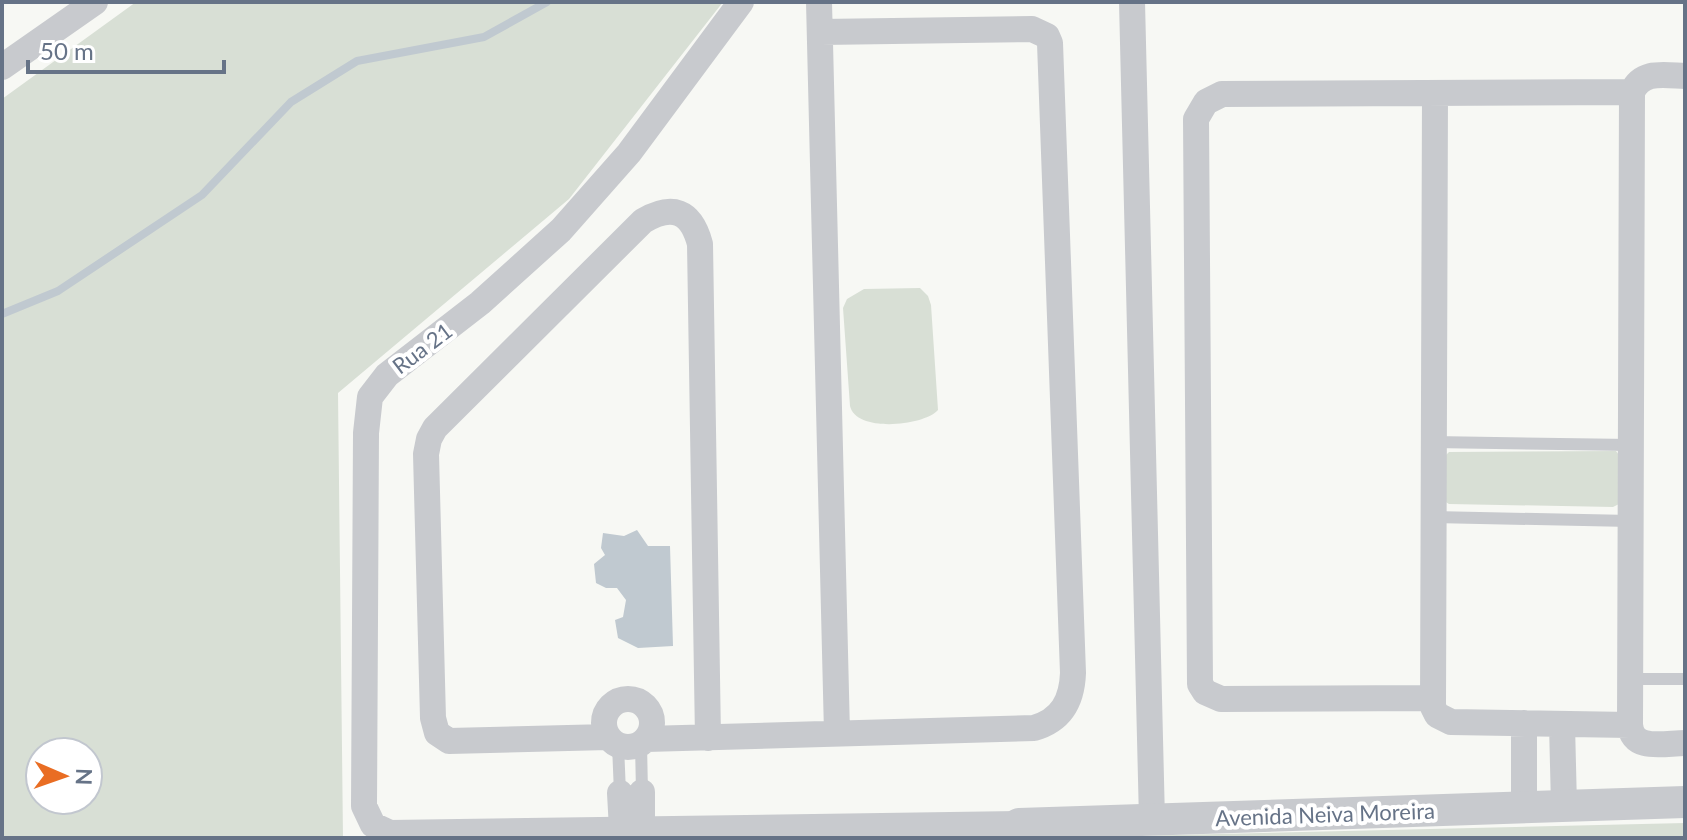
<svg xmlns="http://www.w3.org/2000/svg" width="1687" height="840" font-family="Lato,sans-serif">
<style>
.green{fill:#d8dfd5;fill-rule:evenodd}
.water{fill:#c0c9d0}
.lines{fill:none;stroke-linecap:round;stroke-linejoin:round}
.stream{stroke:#c0c9d0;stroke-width:8}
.service{stroke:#c8cace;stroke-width:12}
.minor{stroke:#c8cace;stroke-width:26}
.tertiary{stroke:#c8cace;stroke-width:32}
.labels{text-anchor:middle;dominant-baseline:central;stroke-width:8;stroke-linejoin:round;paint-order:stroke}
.street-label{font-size:22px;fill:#667387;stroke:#fff}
</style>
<rect width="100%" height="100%" fill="#f7f8f4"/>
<path class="green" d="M 136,2 L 723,2 L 569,199 L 338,393 L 343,838 L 2,838 L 2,99 ZM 40,752 L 88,752 L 88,800 L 40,800 Z
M 920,288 L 928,296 L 931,305 L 938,410 C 924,426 856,433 850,406 L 843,308 L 847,299 L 864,289 Z
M 1616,451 L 1619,455 L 1619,504 L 1613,507 L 1449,504 L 1444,501 L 1445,456 L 1449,452 Z
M 1685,823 L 1685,838 L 1050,838 Z"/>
<path class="water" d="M 637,530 L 648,546 L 670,546 L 673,646 L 638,648 L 618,638 L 615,620 L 623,617 L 626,600 L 617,588 L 606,588 L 596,583 L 594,564 L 605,555 L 601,548 L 603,533 L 624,536 Z"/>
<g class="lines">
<path class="stream" d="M 2,314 L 58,291 L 202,195 L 291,102 L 357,61 L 484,37 L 547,2"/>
<path class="service" d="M 1433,442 L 1631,445
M 1433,517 L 1631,521
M 1630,679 L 1685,679
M 641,744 L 642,792
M 618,745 L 620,793"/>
<path class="minor" d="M 741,2 L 629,153 L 561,230 L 480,303 L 387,375 L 370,397 L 366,433 L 364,806 L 373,825 L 390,833 L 1019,824
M 819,2 L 837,733
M 1132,2 L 1152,820
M 2,67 L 95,2
M 1685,76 C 1663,75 1642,70 1632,92 L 1630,725 C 1633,752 1664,743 1685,743
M 1435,93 L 1433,707 L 1437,715 L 1451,722 L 1630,725
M 1432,698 L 1221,699 L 1205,692 L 1200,684 L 1196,119 L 1206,102 L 1222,94 L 1632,92
M604 723a24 24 0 1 1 48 0a24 24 0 1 1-48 0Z
M 1524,723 L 1524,807
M 1562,724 L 1564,806
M 608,737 L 449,741 L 437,733 L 433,718 L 426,454 L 429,439 L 435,428 L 643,221 C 672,204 691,210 700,244 L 708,738
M 646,739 L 1034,728 C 1062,720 1072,700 1073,673 L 1050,43 L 1047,36 L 1032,29 L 821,32
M 642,792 L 642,829
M 620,793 L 622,829"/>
<path class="tertiary" d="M 1019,838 L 1019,824 L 1685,802"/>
</g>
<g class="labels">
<g class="street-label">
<text transform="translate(422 348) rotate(-37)">Rua 21</text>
<text transform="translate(1325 814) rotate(-2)">Avenida Neiva Moreira</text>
</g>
</g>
<rect width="1687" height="840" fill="none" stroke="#667387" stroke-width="8"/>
<g transform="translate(64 776) rotate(92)"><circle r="38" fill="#ffffff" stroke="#c2c7cf" stroke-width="2"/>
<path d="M0-6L14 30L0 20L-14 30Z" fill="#e96d23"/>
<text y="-12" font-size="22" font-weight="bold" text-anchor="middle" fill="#667387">N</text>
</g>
<path d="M28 60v12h196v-12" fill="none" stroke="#667387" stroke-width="4"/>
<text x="40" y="60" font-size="24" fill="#667387" stroke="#ffffff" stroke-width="6" paint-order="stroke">50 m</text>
</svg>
